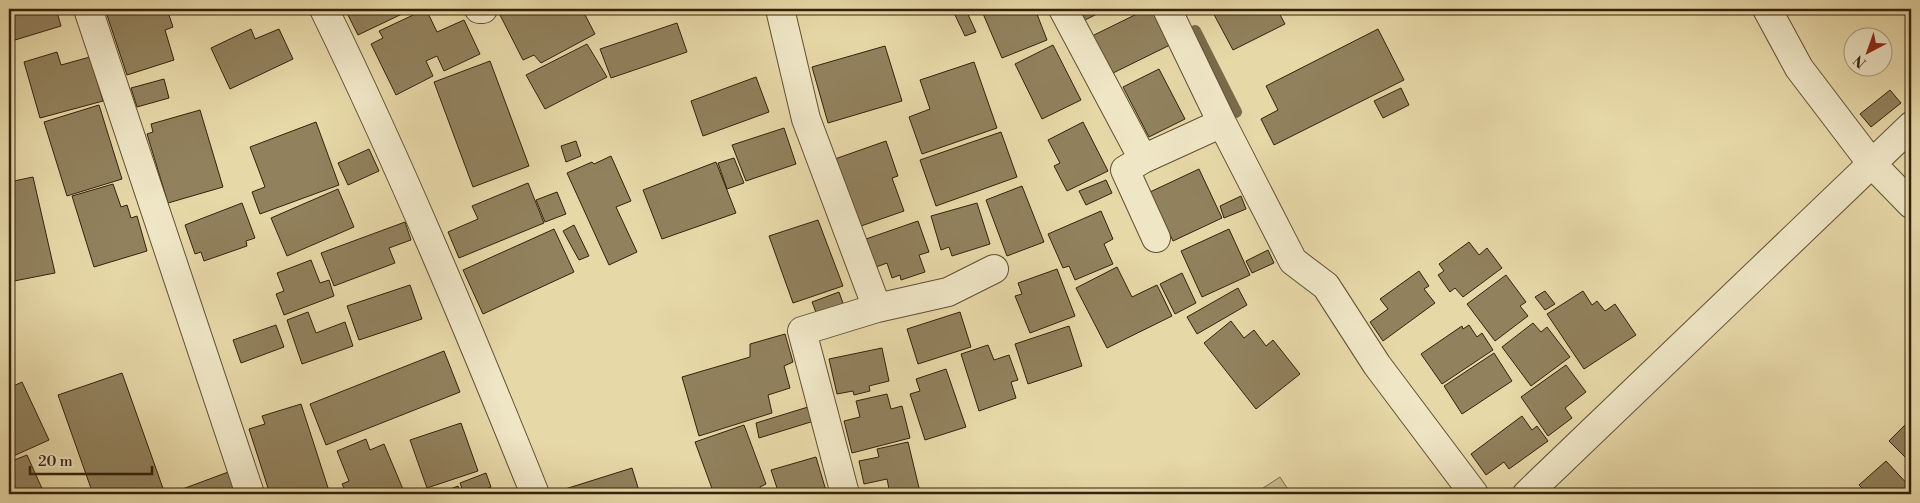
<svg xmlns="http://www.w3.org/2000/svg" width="1920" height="503" font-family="'Libre Bodoni',serif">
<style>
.green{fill:#c8b98d;stroke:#7e6e4c}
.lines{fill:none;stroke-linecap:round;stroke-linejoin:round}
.stream{stroke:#7a6a49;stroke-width:12}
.building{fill:#91815d;stroke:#33230b}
.minor-casing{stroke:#605032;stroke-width:30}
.minor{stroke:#efe6c6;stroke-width:28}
</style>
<rect width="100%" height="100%" fill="#e7d8a8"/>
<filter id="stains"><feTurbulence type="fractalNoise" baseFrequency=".004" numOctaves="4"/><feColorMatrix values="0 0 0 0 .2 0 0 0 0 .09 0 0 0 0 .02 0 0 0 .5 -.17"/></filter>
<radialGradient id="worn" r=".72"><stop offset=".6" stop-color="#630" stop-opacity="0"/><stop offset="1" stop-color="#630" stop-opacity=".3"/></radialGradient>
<path class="green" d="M 1280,477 L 1291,494 L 1254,494 Z"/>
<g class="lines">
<path class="stream" d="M 1195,31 L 1236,112"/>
</g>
<path class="building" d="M 9,9 L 56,9 L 61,26 L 15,40 L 9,20 Z
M 105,9 L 167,9 L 173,27 L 165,30 L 174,60 L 127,75 Z
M 345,9 L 402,9 L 404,13 L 358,35 Z
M 426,9 L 437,32 L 464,20 L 480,54 L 444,71 L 437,56 L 426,61 L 433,76 L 396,95 L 371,44 L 383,38 L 379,31 Z
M 512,9 L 582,9 L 595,34 L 541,63 L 534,55 L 523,60 L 500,15 Z
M 981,9 L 1025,9 L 1027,12 L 1035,9 L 1047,40 L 1002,58 Z
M 1080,9 L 1107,9 L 1085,20 Z
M 1147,9 L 1154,9 L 1172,44 L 1111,74 L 1092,36 Z
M 1211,9 L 1277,9 L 1285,24 L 1233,50 Z
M 966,10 L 976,32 L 965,36 L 955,15 Z
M 677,23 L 687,52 L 611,78 L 600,49 Z
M 251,29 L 255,39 L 279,29 L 293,59 L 230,89 L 211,48 Z
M 1378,29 L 1404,80 L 1274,145 L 1261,119 L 1278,110 L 1266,86 Z
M 587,44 L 607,77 L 545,109 L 526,75 Z
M 1053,45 L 1081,100 L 1042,119 L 1015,64 Z
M 885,46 L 902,101 L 828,123 L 812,67 Z
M 57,52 L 61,65 L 90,57 L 103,101 L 40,118 L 24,62 Z
M 490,61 L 529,166 L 473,187 L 434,82 Z
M 974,62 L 997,128 L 922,154 L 909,117 L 930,109 L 920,80 Z
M 1159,69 L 1185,119 L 1149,137 L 1123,87 Z
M 756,77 L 769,112 L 703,136 L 691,101 Z
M 164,79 L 169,98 L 137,107 L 131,88 Z
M 1401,88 L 1409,105 L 1383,118 L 1374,101 Z
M 1890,90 L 1901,103 L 1871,127 L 1860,114 Z
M 99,105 L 122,179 L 67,196 L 44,122 Z
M 200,110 L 223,187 L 168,203 L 147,134 L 153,132 L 151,124 Z
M 316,122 L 339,185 L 260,214 L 252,192 L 265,187 L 250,147 Z
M 1083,122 L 1108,171 L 1067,191 L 1054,166 L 1060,163 L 1048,140 Z
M 784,128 L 796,164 L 746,181 L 732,145 Z
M 1001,132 L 1017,177 L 936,206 L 920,160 Z
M 576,141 L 581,156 L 566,162 L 561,146 Z
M 886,141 L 898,176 L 892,178 L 904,211 L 861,226 L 858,218 L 853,220 L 832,160 Z
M 369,149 L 379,171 L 348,185 L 338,163 Z
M 611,156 L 631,201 L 616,207 L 637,252 L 609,265 L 567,173 L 592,162 L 594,164 Z
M 734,158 L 744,183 L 727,189 L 718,163 Z
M 716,162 L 736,213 L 662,239 L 643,190 Z
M 1199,169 L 1222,218 L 1173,241 L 1150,192 Z
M 33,177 L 55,273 L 9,282 L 9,182 Z
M 1106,180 L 1112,193 L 1086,205 L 1079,191 Z
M 528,183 L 544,223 L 459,258 L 448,232 L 478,219 L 472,206 Z
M 113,184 L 121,207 L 127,205 L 131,218 L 137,216 L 147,251 L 94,267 L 72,196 Z
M 1022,186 L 1044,242 L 1007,256 L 986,200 Z
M 338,189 L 354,227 L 287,256 L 271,218 Z
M 557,192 L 566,214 L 545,222 L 536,200 Z
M 1241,196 L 1246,209 L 1224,218 L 1220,206 Z
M 242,203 L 255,238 L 246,241 L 247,246 L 204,261 L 201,252 L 195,254 L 185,225 Z
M 977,203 L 990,244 L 952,256 L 949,247 L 941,250 L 931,216 Z
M 1101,211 L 1113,239 L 1104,244 L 1113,264 L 1075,280 L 1069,266 L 1063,268 L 1048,234 Z
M 818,220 L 843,286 L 793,303 L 769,236 Z
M 918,221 L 929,252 L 919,255 L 925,272 L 901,280 L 900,275 L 892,278 L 887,263 L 876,267 L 866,239 Z
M 405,222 L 411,240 L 389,248 L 395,263 L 334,286 L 321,253 Z
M 574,225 L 589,256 L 579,260 L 563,231 Z
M 554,229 L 574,272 L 483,314 L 463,270 Z
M 1229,229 L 1250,275 L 1202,297 L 1181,251 Z
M 1469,242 L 1479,255 L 1487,248 L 1502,268 L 1463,297 L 1455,288 L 1450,292 L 1438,275 L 1444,271 L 1439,264 Z
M 1268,250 L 1274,263 L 1252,273 L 1246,261 Z
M 311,260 L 320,283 L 329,280 L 334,296 L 284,315 L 276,294 L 284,291 L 277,273 Z
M 1117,267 L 1132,297 L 1157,285 L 1172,316 L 1107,348 L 1076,288 Z
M 1057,269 L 1075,316 L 1030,333 L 1015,296 L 1022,294 L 1018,283 Z
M 1419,271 L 1429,286 L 1424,289 L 1435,303 L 1383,341 L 1370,322 L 1388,309 L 1380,299 Z
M 1182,273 L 1196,303 L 1175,314 L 1160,284 Z
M 1506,275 L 1526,302 L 1520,306 L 1528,316 L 1495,341 L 1467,304 Z
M 410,285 L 422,319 L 359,340 L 347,306 Z
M 1238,288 L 1247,305 L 1197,334 L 1187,317 Z
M 1545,291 L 1555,304 L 1545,310 L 1535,297 Z
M 1583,291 L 1592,305 L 1597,301 L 1605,311 L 1615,304 L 1636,335 L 1584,369 L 1547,314 Z
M 839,292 L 845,309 L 819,320 L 812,302 Z
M 308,312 L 316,333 L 345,322 L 353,346 L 302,364 L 287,320 Z
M 960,312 L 971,347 L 918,364 L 907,329 Z
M 1231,321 L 1244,338 L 1254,330 L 1266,346 L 1273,340 L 1300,374 L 1256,409 L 1204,343 Z
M 1533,323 L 1541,332 L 1547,327 L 1570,357 L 1531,386 L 1502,347 Z
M 276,325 L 284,347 L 241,363 L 233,340 Z
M 1469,325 L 1477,337 L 1482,333 L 1493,350 L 1442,384 L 1421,354 L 1462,326 L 1463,329 Z
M 1069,326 L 1082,366 L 1028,384 L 1015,344 Z
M 785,334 L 793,362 L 784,366 L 790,388 L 768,395 L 772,413 L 699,436 L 682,377 L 750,357 L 750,344 Z
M 988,345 L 994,360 L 1009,355 L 1018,380 L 1011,382 L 1016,398 L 979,411 L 961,354 Z
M 882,348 L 889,381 L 869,386 L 870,391 L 854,395 L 853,391 L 837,394 L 829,359 Z
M 444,351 L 460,392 L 326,445 L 310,404 Z
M 1494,353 L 1512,381 L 1462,414 L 1444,386 Z
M 1566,365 L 1586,392 L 1565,408 L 1572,418 L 1548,436 L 1521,397 Z
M 946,369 L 966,427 L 925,440 L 910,394 L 920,391 L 916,379 Z
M 122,373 L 165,494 L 93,494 L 58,395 Z
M 22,382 L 49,440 L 9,458 L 9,388 Z
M 887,394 L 891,409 L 902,406 L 910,438 L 852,453 L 844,421 L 860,417 L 856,401 Z
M 301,404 L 330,494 L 270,494 L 249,429 L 265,424 L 262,416 Z
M 808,407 L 814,421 L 759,438 L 756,423 Z
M 1522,416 L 1532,430 L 1537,426 L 1548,441 L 1509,469 L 1504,462 L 1486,475 L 1471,454 Z
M 1911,419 L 1911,463 L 1889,441 Z
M 461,423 L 478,471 L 427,488 L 410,440 Z
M 744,425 L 766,484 L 760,487 L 761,494 L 714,494 L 695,442 Z
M 366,439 L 370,450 L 384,444 L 405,494 L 347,494 L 342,484 L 349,481 L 337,451 Z
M 908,442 L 920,492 L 911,494 L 890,494 L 887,479 L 864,484 L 859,461 L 879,457 L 877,449 Z
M 27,455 L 44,493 L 9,494 L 9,462 Z
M 816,457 L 827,494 L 779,494 L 771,470 Z
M 1886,461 L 1911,488 L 1911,494 L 1868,494 L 1859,485 Z
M 632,468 L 640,494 L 563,494 L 562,490 Z
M 231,471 L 240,494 L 169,494 Z
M 486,473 L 491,487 L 473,494 L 464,494 L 460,483 Z
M 458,486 L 461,494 L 437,494 Z"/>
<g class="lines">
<defs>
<path id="minor" d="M 88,9 L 250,494
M 324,9 C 401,167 469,330 535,494
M 479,9 L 483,9
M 780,9 L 806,119 L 877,308
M 1063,9 L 1143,159
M 1167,9 L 1222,123 L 1293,261 L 1326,286 L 1377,365 L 1474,494
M 1767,9 L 1799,68 L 1872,164 L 1911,204
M 1156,238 L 1125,170 L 1143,159 L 1222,123
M 845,494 L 802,331 L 877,308 L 948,292 L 994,269
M 1527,494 L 1911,126"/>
</defs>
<use href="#minor" class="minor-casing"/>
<use href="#minor" class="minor"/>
</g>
<rect width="1920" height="503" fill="none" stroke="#e7d8a8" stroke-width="30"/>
<rect x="10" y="10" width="1900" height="483" fill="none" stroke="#33230b" stroke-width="2.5"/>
<rect x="15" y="15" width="1890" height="473" fill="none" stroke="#33230b"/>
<g transform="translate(1868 52) rotate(221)"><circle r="24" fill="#efe6c6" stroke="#a4987b"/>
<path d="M0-4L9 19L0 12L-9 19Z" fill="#8f2418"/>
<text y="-8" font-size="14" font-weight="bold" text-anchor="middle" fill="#33230b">N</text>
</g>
<path d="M30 466v8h122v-8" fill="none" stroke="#33230b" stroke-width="2.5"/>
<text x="38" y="466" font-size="15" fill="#33230b" stroke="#efe6c6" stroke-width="4" paint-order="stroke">20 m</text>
<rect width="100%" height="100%" filter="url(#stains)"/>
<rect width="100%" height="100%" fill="url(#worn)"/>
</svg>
